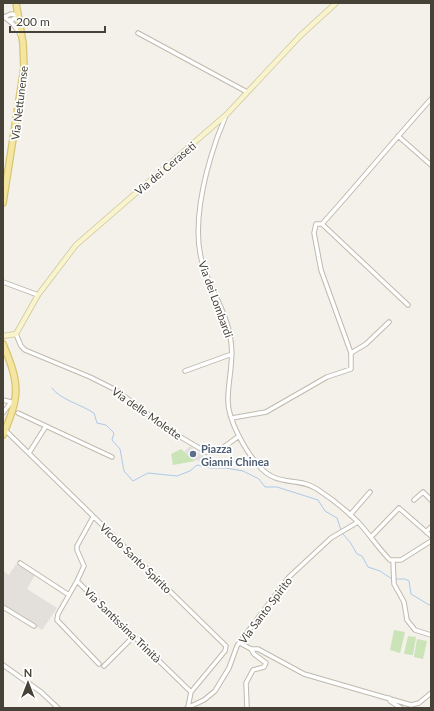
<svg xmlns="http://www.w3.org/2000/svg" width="434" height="711" font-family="Lato,sans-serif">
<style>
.industrial{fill:#e3e0db}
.green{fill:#cae3b7}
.parking{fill:#e2e1de}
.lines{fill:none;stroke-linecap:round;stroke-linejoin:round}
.stream{stroke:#acc9ea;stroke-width:1}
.street-casing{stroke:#bebaad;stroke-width:5.5}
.secondary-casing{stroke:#cec79e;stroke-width:6}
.primary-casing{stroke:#d8c572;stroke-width:8}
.street{stroke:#fff;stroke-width:3.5}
.secondary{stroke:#f9f4cd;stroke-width:4.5}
.primary{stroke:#f4e6a1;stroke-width:5.5}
.service-dot{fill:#5c6f8a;stroke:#fff;stroke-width:1.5}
.labels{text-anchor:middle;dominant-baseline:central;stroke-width:3.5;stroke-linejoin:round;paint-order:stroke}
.street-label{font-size:11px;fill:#464238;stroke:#fff}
.service-label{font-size:11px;font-weight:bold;fill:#4e5e75;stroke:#fff;text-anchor:start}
</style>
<rect width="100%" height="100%" fill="#f3f1ea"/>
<path class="industrial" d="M 16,564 L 35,575 L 27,589 L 57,608 L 42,630 L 3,605 L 3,571 L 9,575 Z"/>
<path class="green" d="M 181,449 L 195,461 L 173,465 L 171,454 Z
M 394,630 L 405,632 L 400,653 L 390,650 Z
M 408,636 L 416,637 L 413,655 L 404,654 Z
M 417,639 L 427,641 L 423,659 L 414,657 Z"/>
<path class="parking" d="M 190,446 L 203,456 L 202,458 L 204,461 L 201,463 L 197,460 L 195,461 L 184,452 Z"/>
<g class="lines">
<path class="stream" d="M 52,388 C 59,399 82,405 94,413 L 97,423 L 106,425 L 114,433 L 112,440 L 120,449 L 124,471 L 133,481 L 148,473 L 177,476 L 190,471 L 197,465 L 211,468 L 226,468 L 243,471 L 259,479 L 265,487 L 277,487 L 318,500 L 325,511 L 337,518 L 341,530
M 342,533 L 350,542 L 357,554 L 362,556 L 368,567 L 380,571 L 392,579
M 396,579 L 405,579 L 409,581 L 411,594 L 431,606"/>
<defs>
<path id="street" d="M 3,16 L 13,24 L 20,34
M 4,17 L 11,14 L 19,15
M 8,20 L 12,20 L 19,15
M 138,33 L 247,92
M 226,115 C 223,124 219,132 216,141 C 204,176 191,229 203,265 C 211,291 228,314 231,342 C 234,361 228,380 228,399 C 227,419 246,452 259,466 C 278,488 297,476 317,489 C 331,498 347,511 359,523 C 370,535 379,549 390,560 L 401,560 L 431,541
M 398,136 L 431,165
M 322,224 C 359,183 394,140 431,99
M 3,282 L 38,295
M 16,334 L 21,346 L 25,350 L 90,377 L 116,390 L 167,429 L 206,452 L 217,452 L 239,436
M 351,353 L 366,344 L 389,322
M 185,371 L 232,354
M 3,400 L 11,402
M 3,413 L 11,402 L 15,402
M 18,413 L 112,457
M 232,418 L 266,412 L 327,377 L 351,369 L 351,353 L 321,270 L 314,233 L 316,224 L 322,224 L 408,305
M 5,430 L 226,646 L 225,651 L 191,692
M 29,453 L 46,426
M 414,500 L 423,492 L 431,500
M 350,515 L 370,492
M 93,517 L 77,546 L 77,550 L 84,566 L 77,581 L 191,692 L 188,707
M 426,532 L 431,527
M 371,537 L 399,508 L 431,536
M 393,561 L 394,584 L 404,602 L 407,620 L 415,630 L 431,635
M 20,563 L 69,595
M 77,581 L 58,614 L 57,620 L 99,664
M 3,607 L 34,626
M 240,643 L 251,649 L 254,654 L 266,663 L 264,667 L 253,670 L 246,683 L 247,708
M 251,649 L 258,649 L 304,674 L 411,705 L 419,703 L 431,693
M 3,665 L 41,692 L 58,708
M 104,666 L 134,636
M 389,698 L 390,701 L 401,708
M 187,708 L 204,700 L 215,691 L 229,668 L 237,646 L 289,577 L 331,538 L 358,522"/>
<path id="secondary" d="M 3,336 L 16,334 L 38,295 L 76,245 L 227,114 L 300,36 L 336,3"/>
<path id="primary" d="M 3,203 L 24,68 L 23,43 L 16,3
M 3,344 C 20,385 20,395 3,435"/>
</defs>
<use href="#street" class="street-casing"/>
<use href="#secondary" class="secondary-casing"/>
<use href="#primary" class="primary-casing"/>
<use href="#street" class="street"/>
<use href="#secondary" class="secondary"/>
<use href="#primary" class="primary"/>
</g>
<circle class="service-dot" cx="193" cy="454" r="4"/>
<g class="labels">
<g class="street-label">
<text transform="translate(19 103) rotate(-83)">Via Nettunense</text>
<text transform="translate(165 168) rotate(-40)">Via dei Ceraseti</text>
<text transform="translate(216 299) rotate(70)">Via dei Lombardi</text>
<text transform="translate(147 413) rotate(35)">Via delle Molette</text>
<text transform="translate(136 558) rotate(44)">Vicolo Santo Spirito</text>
<text transform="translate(265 610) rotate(-53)">Via Santo Spirito</text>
<text transform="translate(123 625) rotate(44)">Via Santissima Trinità</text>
</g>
<g class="service-label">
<text x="201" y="448">Piazza<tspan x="201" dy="13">Gianni Chinea</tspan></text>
</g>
</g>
<rect width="434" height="711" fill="none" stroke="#464238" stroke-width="8"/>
<g transform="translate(28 683)" stroke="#ffffff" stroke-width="3" paint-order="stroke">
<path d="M0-3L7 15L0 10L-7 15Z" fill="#464238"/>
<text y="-6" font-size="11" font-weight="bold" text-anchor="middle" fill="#464238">N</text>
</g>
<path d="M10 26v6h95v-6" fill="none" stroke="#464238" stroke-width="2"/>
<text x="16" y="26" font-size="12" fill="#464238" stroke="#ffffff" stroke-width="3" paint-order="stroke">200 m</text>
</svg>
